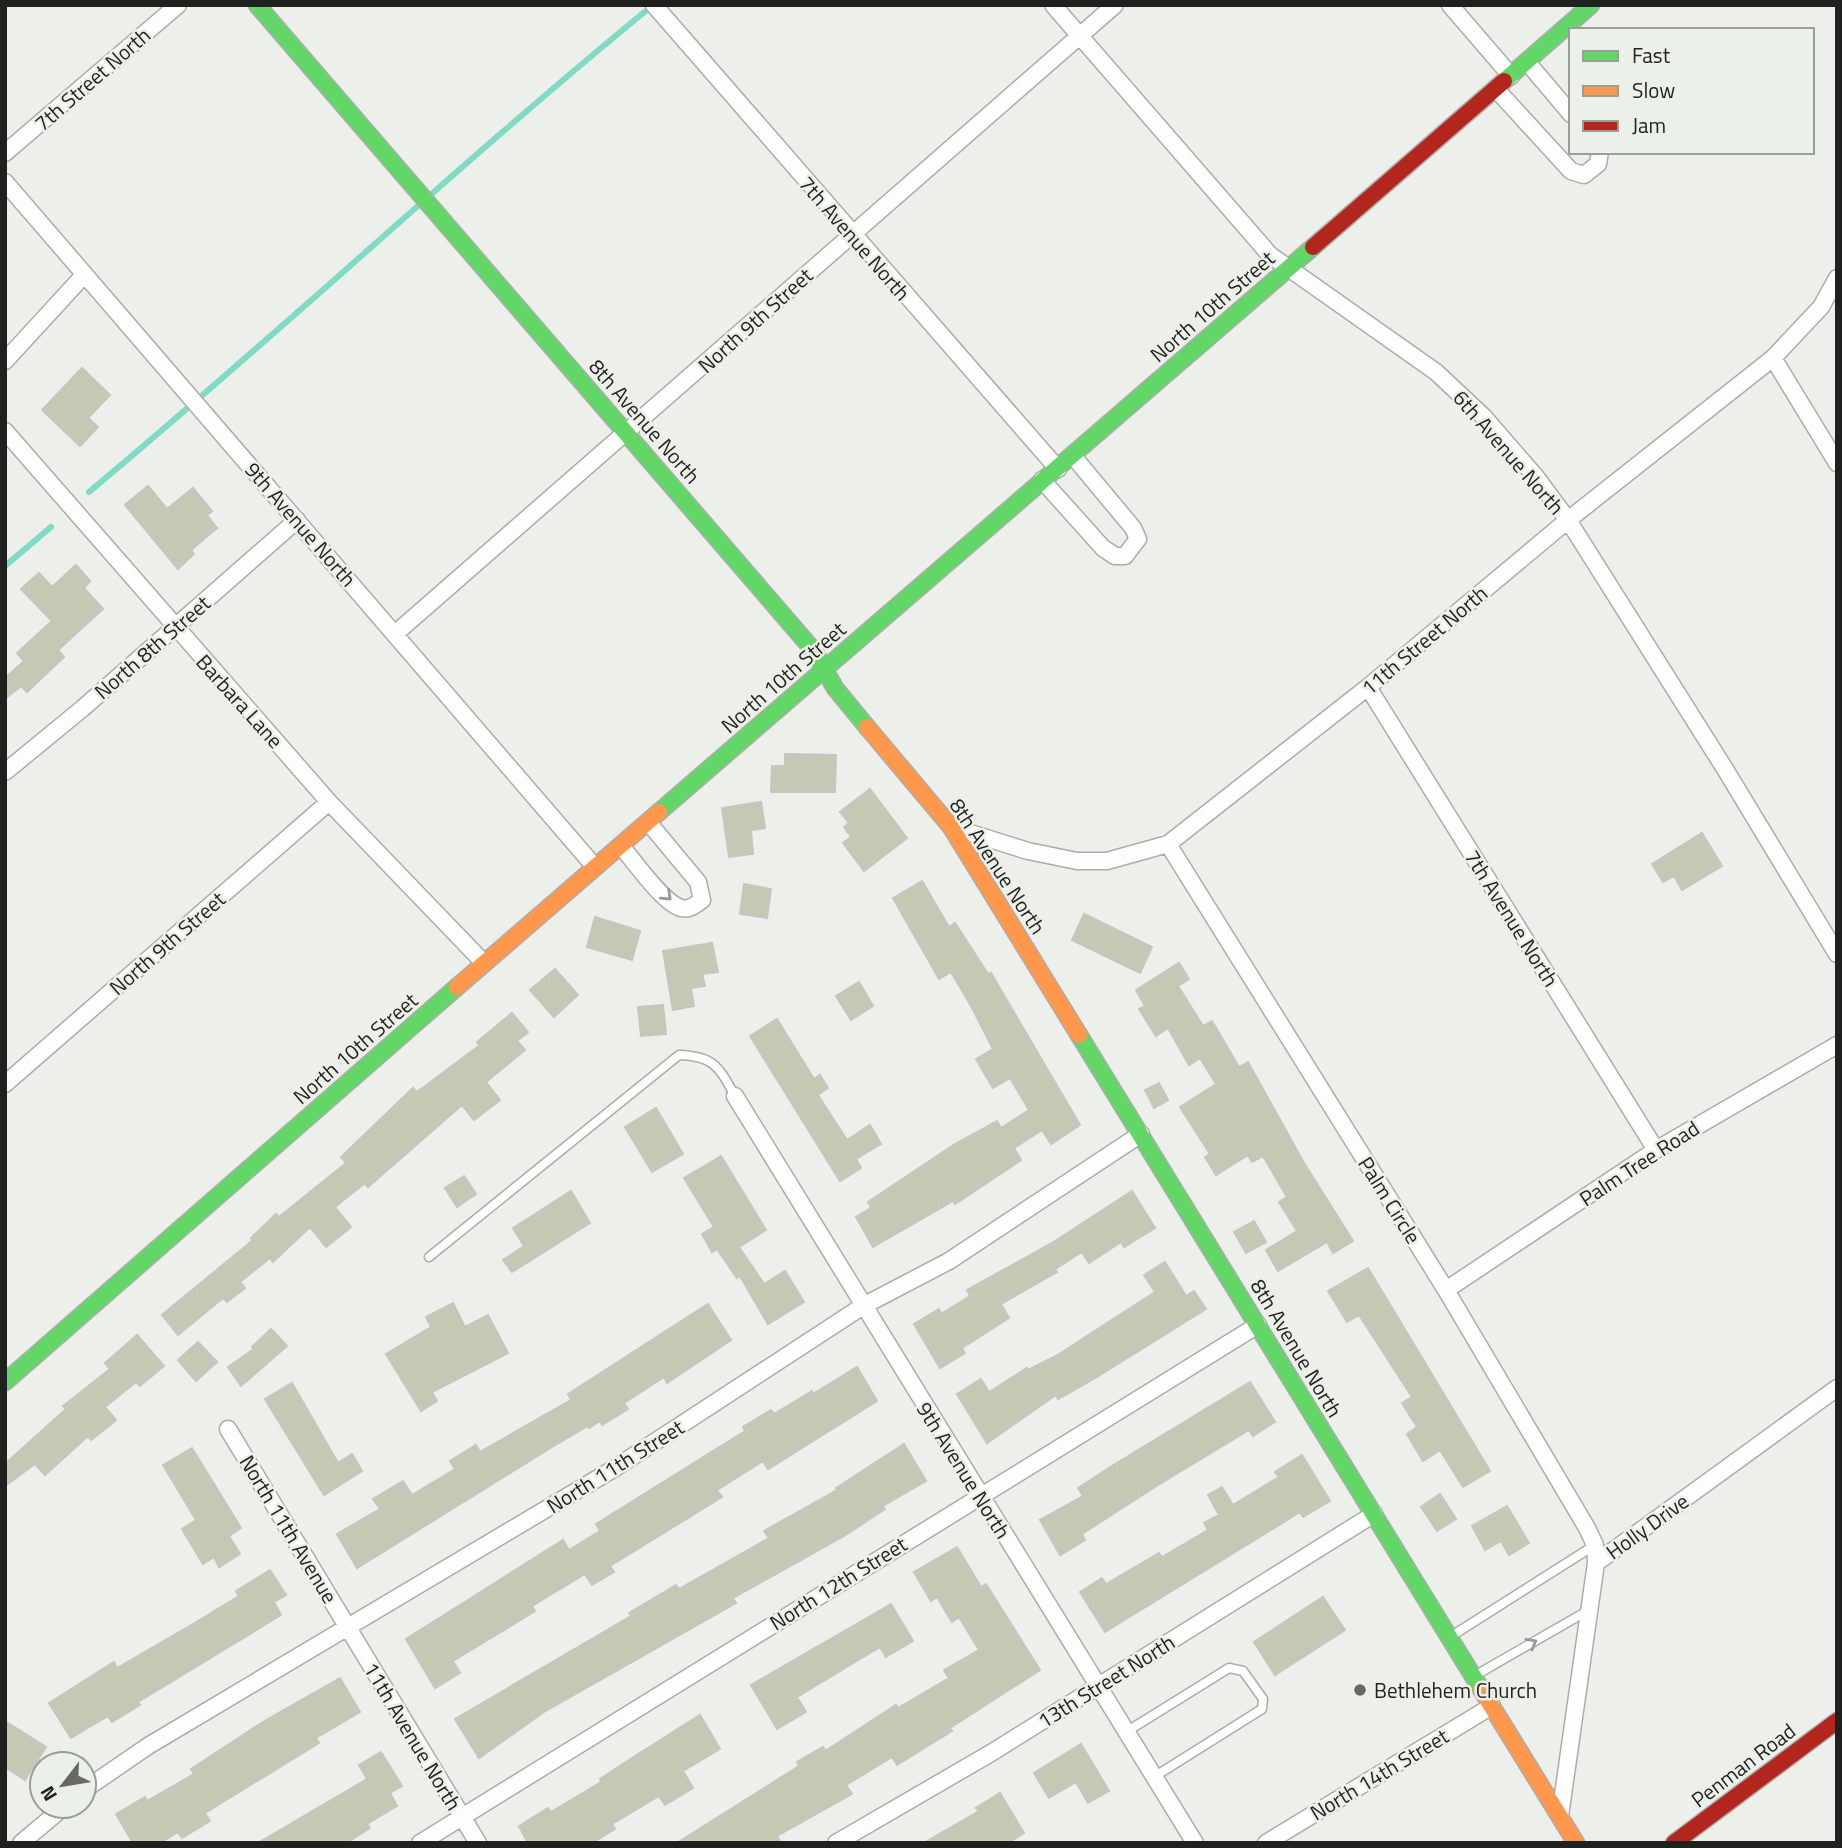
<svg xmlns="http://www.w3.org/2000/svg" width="1842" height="1848" font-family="'Titillium Web',sans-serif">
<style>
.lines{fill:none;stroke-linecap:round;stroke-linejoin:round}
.stream{stroke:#81dac5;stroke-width:6}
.building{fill:#c6c8b3;stroke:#c4c6c1;stroke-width:2}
.lane-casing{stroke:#abadaa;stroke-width:11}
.street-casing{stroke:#abadaa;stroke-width:19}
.fast-casing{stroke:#abadaa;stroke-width:19}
.slow-casing{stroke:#abadaa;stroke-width:19}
.jam-casing{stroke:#abadaa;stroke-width:19}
.lane{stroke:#fcfdfc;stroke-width:8}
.street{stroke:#fcfdfc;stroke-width:16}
.fast{stroke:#63d668;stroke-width:16}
.slow{stroke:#ff974d;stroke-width:16}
.jam{stroke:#b3261e;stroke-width:16}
.oneway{stroke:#999a98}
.poi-dot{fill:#676965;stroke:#ebf1e8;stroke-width:2.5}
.labels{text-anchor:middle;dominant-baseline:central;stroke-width:5;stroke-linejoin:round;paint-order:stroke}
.street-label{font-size:21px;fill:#1f211e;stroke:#ebf1e8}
.poi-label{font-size:21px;fill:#1f211e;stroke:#ebf1e8;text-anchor:start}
</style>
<rect width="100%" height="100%" fill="#ecefea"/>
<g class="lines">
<path class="stream" d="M 89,492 C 280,333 461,162 653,5
M 5,566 L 51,527"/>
</g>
<path class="building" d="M 82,368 L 110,395 L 88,418 L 98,427 L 80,446 L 42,410 Z
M 148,486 L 167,509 L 193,488 L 212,511 L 207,515 L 217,528 L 191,550 L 194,554 L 178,569 L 125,505 Z
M 76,565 L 90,581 L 84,588 L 103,609 L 58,650 L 64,657 L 27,692 L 21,686 L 5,699 L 5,678 L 24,661 L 17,653 L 52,621 L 21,589 L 39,573 L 52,587 Z
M 785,754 L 836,755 L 835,792 L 771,792 L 772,766 L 785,766 Z
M 870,789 L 907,838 L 864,871 L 843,843 L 851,837 L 844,827 L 849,823 L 840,812 Z
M 761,802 L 765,828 L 751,830 L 753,854 L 729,857 L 722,808 Z
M 1702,833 L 1722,866 L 1682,890 L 1674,876 L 1663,882 L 1652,864 Z
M 922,881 L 949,927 L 955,923 L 988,974 L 991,973 L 1080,1125 L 1051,1144 L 1042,1130 L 1014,1148 L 1021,1160 L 955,1204 L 953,1201 L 873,1247 L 856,1217 L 871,1208 L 868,1202 L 955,1144 L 997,1121 L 1001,1128 L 1029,1110 L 1010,1078 L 993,1088 L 976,1059 L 993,1049 L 971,1006 L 951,972 L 939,979 L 893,898 Z
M 744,884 L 771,889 L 767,918 L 740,914 Z
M 1084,914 L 1152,947 L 1140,973 L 1072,940 Z
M 595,917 L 640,931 L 632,960 L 587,947 Z
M 712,943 L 718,972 L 702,974 L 705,986 L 691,988 L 694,1006 L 673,1010 L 663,951 Z
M 1179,963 L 1189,979 L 1178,986 L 1203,1026 L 1212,1021 L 1239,1067 L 1248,1062 L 1304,1163 L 1353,1241 L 1333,1253 L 1327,1242 L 1278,1271 L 1266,1250 L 1297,1231 L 1279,1202 L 1287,1197 L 1263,1156 L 1252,1162 L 1248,1155 L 1216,1175 L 1205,1157 L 1210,1154 L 1180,1107 L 1216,1084 L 1200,1058 L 1189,1065 L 1168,1028 L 1156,1036 L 1139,1009 L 1145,1006 L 1136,990 Z
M 555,969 L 578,995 L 554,1017 L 530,990 Z
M 859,982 L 873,1006 L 851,1020 L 836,996 Z
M 663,1005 L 666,1034 L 641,1036 L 638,1007 Z
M 512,1013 L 528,1032 L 517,1041 L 525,1050 L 486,1082 L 500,1100 L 474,1120 L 462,1105 L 368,1187 L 365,1183 L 335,1207 L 351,1227 L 326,1247 L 310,1227 L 273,1262 L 270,1258 L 240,1282 L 245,1288 L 227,1302 L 223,1298 L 178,1335 L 162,1315 L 253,1240 L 251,1238 L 276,1214 L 279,1217 L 346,1163 L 341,1157 L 413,1088 L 417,1092 L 480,1045 L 477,1042 Z
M 777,1019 L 814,1079 L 820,1075 L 828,1088 L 818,1095 L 847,1140 L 870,1125 L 881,1144 L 856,1159 L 861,1168 L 840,1181 L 750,1036 Z
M 1159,1083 L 1168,1100 L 1154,1108 L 1145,1090 Z
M 656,1108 L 683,1154 L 652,1172 L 625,1127 Z
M 721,1156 L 766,1230 L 739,1247 L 764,1284 L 785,1271 L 804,1302 L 768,1324 L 740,1276 L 737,1278 L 717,1249 L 712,1252 L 702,1234 L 714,1227 L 684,1178 Z
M 464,1176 L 476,1194 L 457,1207 L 445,1188 Z
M 571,1191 L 590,1223 L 512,1272 L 503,1260 L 524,1246 L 513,1228 Z
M 1132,1191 L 1155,1228 L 1124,1247 L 1121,1242 L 1089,1263 L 1082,1252 L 1055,1269 L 1057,1272 L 1001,1304 L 1009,1318 L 962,1348 L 965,1353 L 940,1368 L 914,1324 L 939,1309 L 941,1314 L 970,1296 L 967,1290 L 1052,1243 Z
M 1254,1221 L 1266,1242 L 1246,1253 L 1234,1232 Z
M 1165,1262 L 1186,1296 L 1194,1291 L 1206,1309 L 1097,1377 L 1058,1399 L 1056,1395 L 987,1443 L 957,1394 L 981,1379 L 989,1392 L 1027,1368 L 1028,1370 L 1056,1356 L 1155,1292 L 1144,1275 Z
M 1368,1268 L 1490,1471 L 1463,1487 L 1440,1450 L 1423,1461 L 1407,1434 L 1417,1427 L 1402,1403 L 1412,1397 L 1359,1315 L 1347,1322 L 1328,1291 Z
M 453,1303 L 465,1327 L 488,1315 L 508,1353 L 432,1392 L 437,1401 L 421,1411 L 386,1354 L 431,1327 L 426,1317 Z
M 708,1304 L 731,1340 L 667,1383 L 664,1377 L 624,1403 L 628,1409 L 602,1425 L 600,1421 L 589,1428 L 588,1426 L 552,1447 L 357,1568 L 337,1534 L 380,1509 L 373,1499 L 403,1481 L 412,1495 L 455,1469 L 450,1461 L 476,1445 L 480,1452 L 571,1400 L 568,1394 Z
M 271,1329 L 287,1346 L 241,1386 L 228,1367 L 254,1349 L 252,1347 Z
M 137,1335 L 164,1366 L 140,1386 L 136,1382 L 105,1407 L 116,1420 L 91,1440 L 88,1436 L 45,1475 L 35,1464 L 5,1486 L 5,1464 L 66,1409 L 63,1406 L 110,1369 L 105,1363 Z
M 198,1342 L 217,1362 L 196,1381 L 178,1360 Z
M 857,1367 L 877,1401 L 768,1469 L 763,1461 L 717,1490 L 722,1497 L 610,1566 L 614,1572 L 592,1585 L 585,1574 L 532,1606 L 535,1611 L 453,1661 L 460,1673 L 435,1688 L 406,1639 L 563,1540 L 569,1550 L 600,1531 L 596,1524 L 745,1431 L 743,1427 L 771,1410 L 774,1414 L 812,1391 L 813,1394 Z
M 1250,1382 L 1275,1422 L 1253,1436 L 1249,1430 L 1158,1485 L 1082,1534 L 1085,1540 L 1060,1555 L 1040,1520 L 1083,1496 L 1078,1488 L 1115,1464 Z
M 292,1383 L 338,1463 L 352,1454 L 362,1471 L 324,1495 L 265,1399 Z
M 904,1444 L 926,1481 L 883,1506 L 885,1509 L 844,1536 L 733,1598 L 736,1603 L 544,1712 L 479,1758 L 455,1719 L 631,1616 L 629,1613 L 676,1585 L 679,1589 L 769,1538 L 764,1531 L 837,1490 L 836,1488 Z
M 192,1448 L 241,1528 L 229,1536 L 240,1554 L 219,1567 L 214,1557 L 203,1564 L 182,1529 L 196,1520 L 163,1465 Z
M 1302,1455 L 1330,1501 L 1303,1517 L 1300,1512 L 1105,1632 L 1080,1592 L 1102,1578 L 1106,1584 L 1159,1553 L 1162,1557 L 1208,1530 L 1204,1523 L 1219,1515 L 1208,1495 L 1222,1487 L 1233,1505 L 1279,1477 L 1275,1472 Z
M 1440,1494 L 1456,1519 L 1437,1531 L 1421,1507 Z
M 1507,1506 L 1529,1543 L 1509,1555 L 1501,1541 L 1485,1550 L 1472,1526 Z
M 957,1547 L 981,1587 L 986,1584 L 1040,1670 L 950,1728 L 952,1731 L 897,1765 L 892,1757 L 846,1785 L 852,1794 L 777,1836 L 781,1843 L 677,1843 L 799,1766 L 797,1762 L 823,1747 L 825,1751 L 896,1705 L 898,1708 L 949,1678 L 944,1670 L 979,1650 L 959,1617 L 952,1622 L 937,1597 L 931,1601 L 914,1572 Z
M 270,1570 L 286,1595 L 274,1602 L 281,1615 L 138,1702 L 140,1705 L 112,1722 L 108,1716 L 71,1738 L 49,1703 L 114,1662 L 117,1668 L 193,1624 L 239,1596 L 236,1591 Z
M 1323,1597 L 1345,1630 L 1275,1675 L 1254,1642 Z
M 891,1604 L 913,1641 L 886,1657 L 880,1647 L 797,1697 L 806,1712 L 777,1729 L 751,1685 Z
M 340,1678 L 360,1712 L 316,1738 L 319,1743 L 205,1813 L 210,1821 L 182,1838 L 178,1832 L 160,1843 L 133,1843 L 116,1814 L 145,1797 L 147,1801 L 194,1774 L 191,1769 L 266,1720 Z
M 700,1715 L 720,1749 L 683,1771 L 693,1788 L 665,1805 L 659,1796 L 612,1824 L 615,1829 L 592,1843 L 528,1843 L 519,1826 L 548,1808 L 551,1812 L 601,1782 L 600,1779 L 635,1756 Z
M 5,1721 L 46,1747 L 25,1780 L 5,1767 Z
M 1081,1744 L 1109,1791 L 1088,1803 L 1076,1782 L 1049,1798 L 1034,1773 Z
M 381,1752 L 402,1786 L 390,1793 L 397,1806 L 367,1824 L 370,1828 L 346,1843 L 258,1843 L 367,1779 L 359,1765 Z
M 1000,1793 L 1024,1833 L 1008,1843 L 924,1843 L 979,1811 L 976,1808 Z"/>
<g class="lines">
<defs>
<path id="lane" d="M 429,1257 L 679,1055 C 714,1056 719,1067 735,1096
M 1450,1637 L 1595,1545
M 1476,1675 L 1589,1610
M 1126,1732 L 1229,1668 L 1243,1671 L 1263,1699 L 1262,1709 L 1154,1777"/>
<path id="street" d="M 654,5 L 1058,469
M 1053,5 L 1270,255 L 1436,372 L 1484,417 L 1536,477 L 1568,520 L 1725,769 L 1837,954
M 1450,5 L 1511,76
M 1527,62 L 1571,114
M 1496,89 L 1571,171 L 1584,175 L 1598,164 L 1600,152
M 5,153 L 178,5
M 5,182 L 595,867
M 1773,358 L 1837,463
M 5,361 L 84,275
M 5,431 L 329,802 L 484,963
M 1042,480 L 1103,548 L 1115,556 L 1125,556 L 1138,539 L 1133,528 L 1073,456
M 396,633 L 1115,5
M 1368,687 L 1656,1150
M 5,772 L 83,708 L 297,520
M 951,827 L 1028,851 L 1077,861 L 1107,861 L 1168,844 L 1368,687 L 1568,520 L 1773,358 L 1821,307 L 1837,278
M 1168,844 L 1446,1290 L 1587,1528 L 1595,1545 L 1596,1563
M 621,846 C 634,861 663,903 681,908 C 690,910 695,905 702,900 L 698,882 L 648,822
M 5,1084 L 329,802
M 735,1096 L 1195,1843
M 1446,1290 L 1656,1150 L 1837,1045
M 228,1429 L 478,1843
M 84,1790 L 148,1746 L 615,1468 L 863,1306 L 949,1261 L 1141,1134
M 1560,1816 L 1596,1563 L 1837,1388
M 21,1843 L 65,1806
M 420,1843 L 1258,1325
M 836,1843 L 991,1753 L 1374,1514
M 1266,1843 L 1492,1706"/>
<path id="fast" d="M 257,5 L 814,651 L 835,688 L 867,727
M 1504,81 L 1591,5
M 659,812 L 1313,247
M 1079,1035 L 1481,1689
M 5,1382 L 457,987"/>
<path id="slow" d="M 867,727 L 951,827 L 1079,1035
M 457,987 L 659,812
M 1481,1689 L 1576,1843"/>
<path id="jam" d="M 1313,247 L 1504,81
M 1674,1843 L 1837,1721"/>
</defs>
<use href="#lane" class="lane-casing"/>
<use href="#street" class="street-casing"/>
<use href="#fast" class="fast-casing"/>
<use href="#slow" class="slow-casing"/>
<use href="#jam" class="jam-casing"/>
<use href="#lane" class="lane"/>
<use href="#street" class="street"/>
<use href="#fast" class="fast"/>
<use href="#slow" class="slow"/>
<use href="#jam" class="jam"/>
</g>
<defs><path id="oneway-chevron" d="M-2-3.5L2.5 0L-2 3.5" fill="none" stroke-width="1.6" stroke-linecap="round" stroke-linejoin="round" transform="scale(1.75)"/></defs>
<g class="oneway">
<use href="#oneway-chevron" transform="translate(667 896) rotate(43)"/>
<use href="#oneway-chevron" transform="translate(1532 1643) rotate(-30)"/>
</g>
<circle class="poi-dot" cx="1360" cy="1690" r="7"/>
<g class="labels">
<g class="street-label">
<text transform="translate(92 79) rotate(-41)">7th Street North</text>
<text transform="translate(855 238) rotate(49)">7th Avenue North</text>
<text transform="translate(1212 306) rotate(-41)">North 10th Street</text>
<text transform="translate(755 320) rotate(-42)">North 9th Street</text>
<text transform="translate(645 421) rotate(49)">8th Avenue North</text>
<text transform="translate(1509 452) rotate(49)">6th Avenue North</text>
<text transform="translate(301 524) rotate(49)">9th Avenue North</text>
<text transform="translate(1424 640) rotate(-40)">11th Street North</text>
<text transform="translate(152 647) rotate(-41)">North 8th Street</text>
<text transform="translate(783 677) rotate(-41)">North 10th Street</text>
<text transform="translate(240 701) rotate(48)">Barbara Lane</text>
<text transform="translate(998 866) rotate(57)">8th Avenue North</text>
<text transform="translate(1512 918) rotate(58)">7th Avenue North</text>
<text transform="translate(167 943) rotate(-41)">North 9th Street</text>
<text transform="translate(355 1048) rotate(-41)">North 10th Street</text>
<text transform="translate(1639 1163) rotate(-33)">Palm Tree Road</text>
<text transform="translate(1390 1200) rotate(58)">Palm Circle</text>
<text transform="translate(1297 1348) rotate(59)">8th Avenue North</text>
<text transform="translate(615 1466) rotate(-32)">North 11th Street</text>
<text transform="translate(964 1470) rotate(58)">9th Avenue North</text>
<text transform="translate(1647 1526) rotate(-36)">Holly Drive</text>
<text transform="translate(289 1529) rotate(59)">North 11th Avenue</text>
<text transform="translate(838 1583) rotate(-32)">North 12th Street</text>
<text transform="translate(1106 1681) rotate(-32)">13th Street North</text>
<text transform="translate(413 1736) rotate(59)">11th Avenue North</text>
<text transform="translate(1743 1765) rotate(-37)">Penman Road</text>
<text transform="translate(1379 1774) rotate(-31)">North 14th Street</text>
</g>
<g class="poi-label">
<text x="1374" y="1690">Bethlehem Church</text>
</g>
</g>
<rect width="1842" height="1848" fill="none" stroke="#1f211e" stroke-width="14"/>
<rect x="1569" y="28" width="245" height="126" fill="#ebf1e8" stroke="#999e97" stroke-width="2"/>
<rect x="1583" y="51" width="35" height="10" fill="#63d668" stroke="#999e97" stroke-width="2"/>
<text x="1632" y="63" font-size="21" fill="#1f211e">Fast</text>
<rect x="1583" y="86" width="35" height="10" fill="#ff974d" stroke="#999e97" stroke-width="2"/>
<text x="1632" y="98" font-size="21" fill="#1f211e">Slow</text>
<rect x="1583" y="121" width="35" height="10" fill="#b3261e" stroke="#999e97" stroke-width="2"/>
<text x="1632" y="133" font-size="21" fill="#1f211e">Jam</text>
<g transform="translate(63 1785) rotate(239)"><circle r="33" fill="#ebf1e8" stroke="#999e97" stroke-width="2"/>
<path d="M0-5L12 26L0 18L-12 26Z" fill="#676965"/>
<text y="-10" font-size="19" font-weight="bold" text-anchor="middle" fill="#1f211e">N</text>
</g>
</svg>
